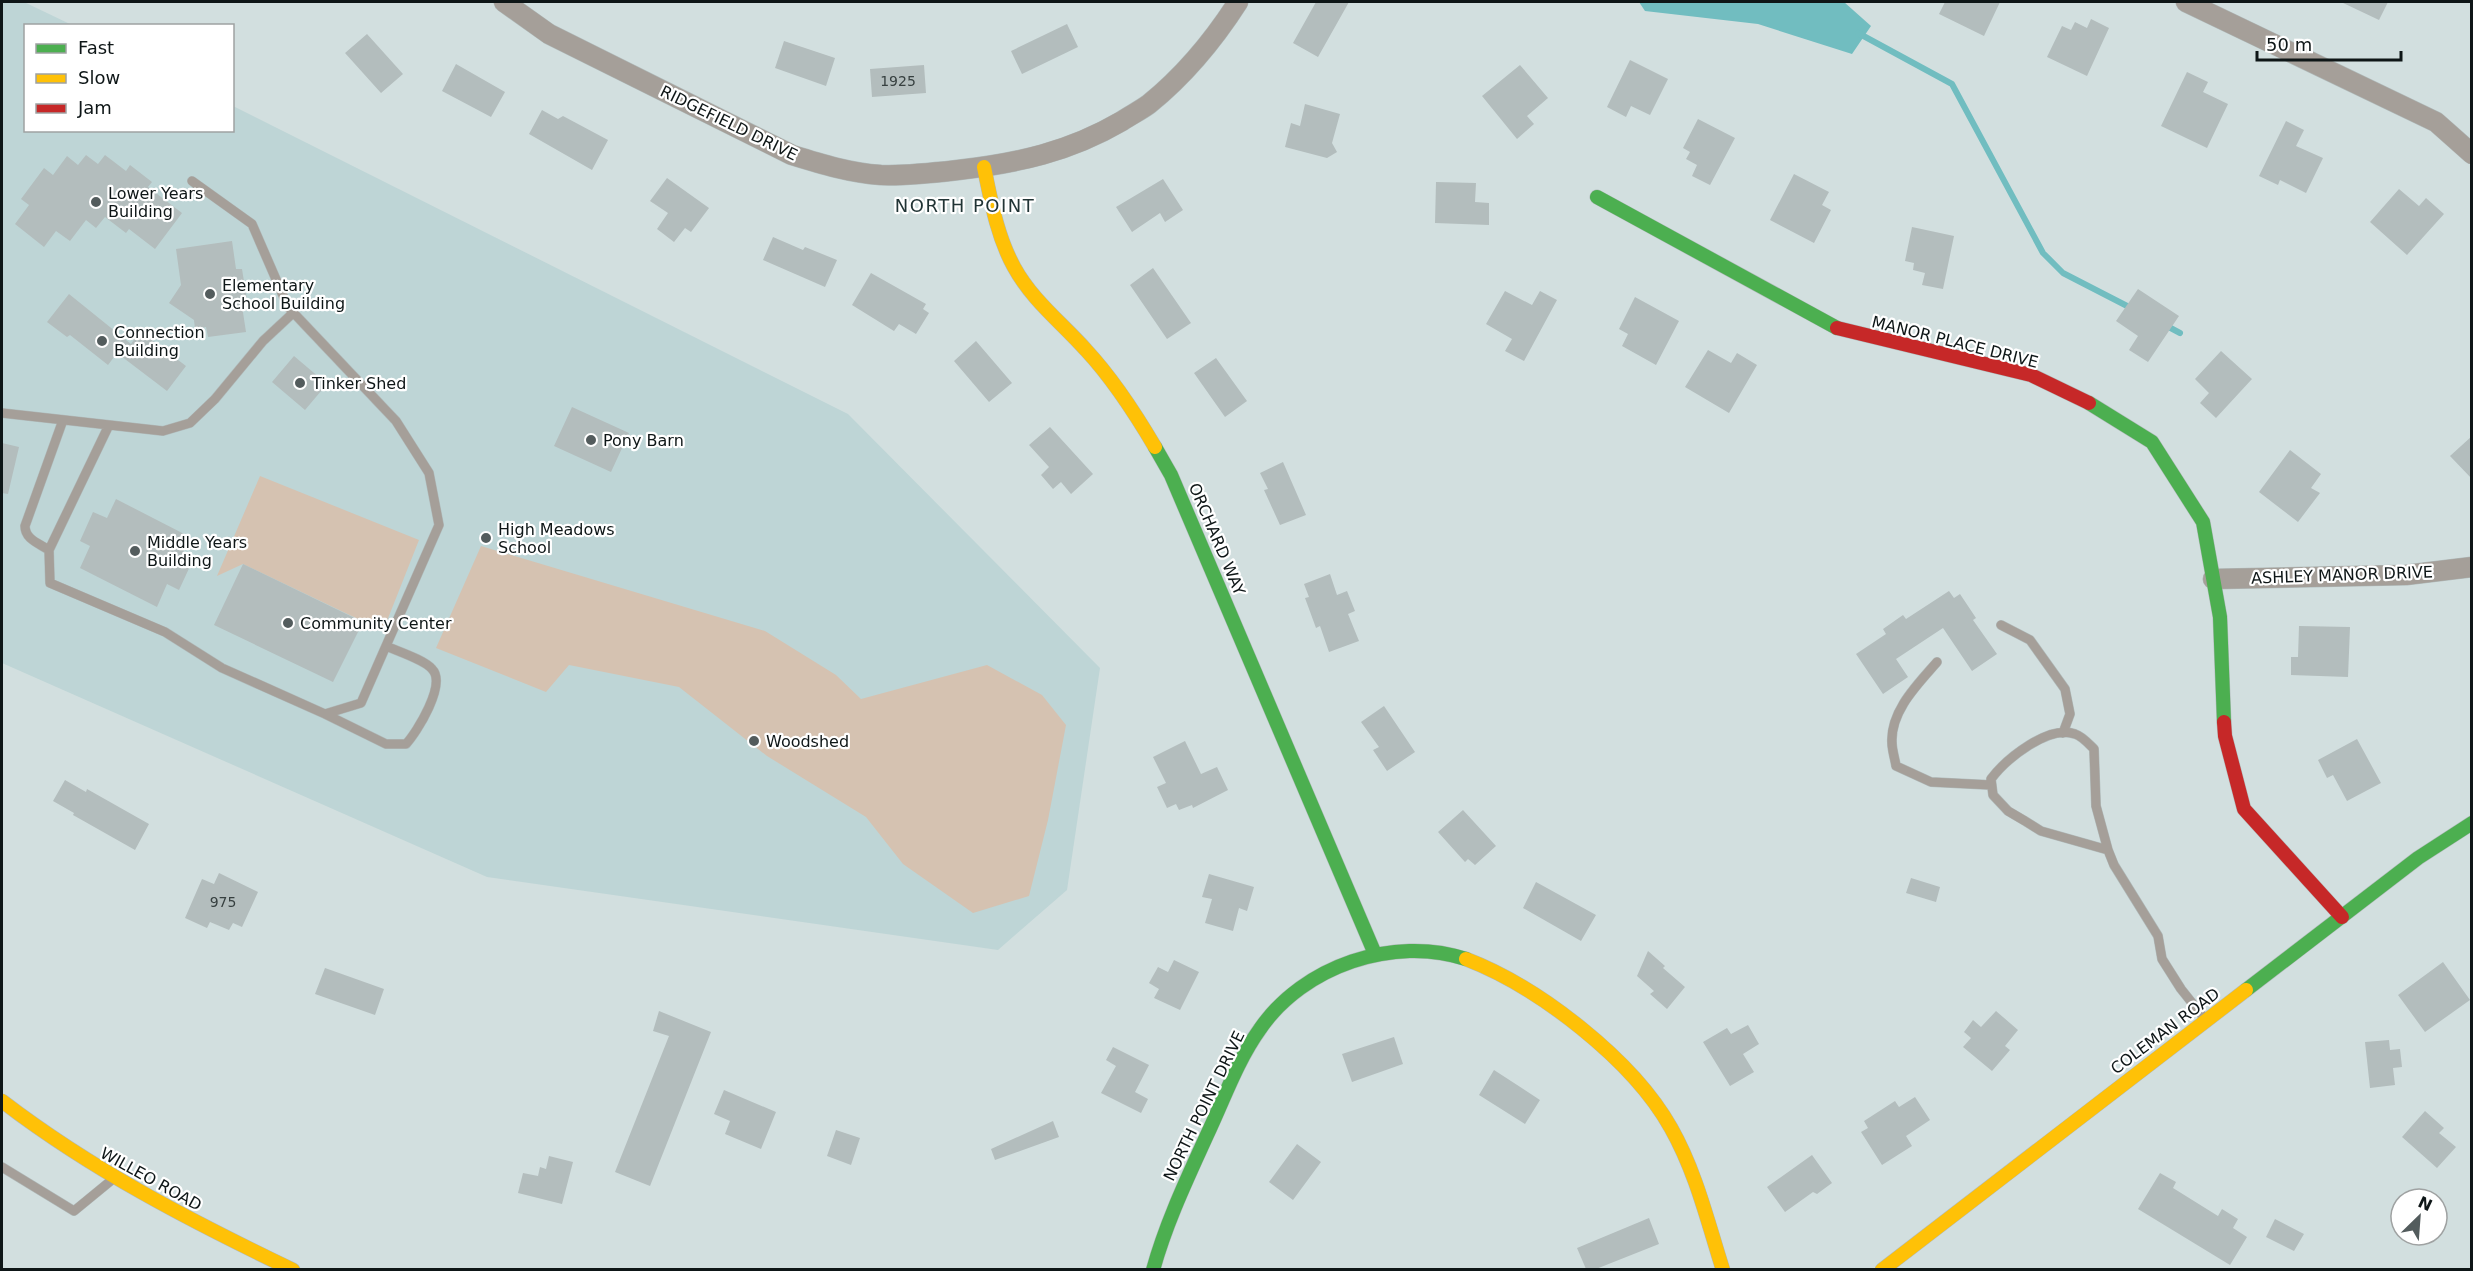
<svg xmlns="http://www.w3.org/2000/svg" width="2473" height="1271" font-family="'DejaVu Sans',sans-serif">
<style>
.built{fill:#bed5d6}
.green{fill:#d5c2b1}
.water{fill:#71bdc0}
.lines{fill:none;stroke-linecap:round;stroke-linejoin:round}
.stream{stroke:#71bdc0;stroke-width:6}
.building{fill:#b3bdbd}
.lane-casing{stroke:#b0baba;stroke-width:10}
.street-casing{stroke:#b0baba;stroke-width:21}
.fast-casing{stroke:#b0baba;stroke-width:15}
.slow-casing{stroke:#b0baba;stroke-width:15}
.jam-casing{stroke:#b0baba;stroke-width:15}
.lane{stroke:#a59f99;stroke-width:9}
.street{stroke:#a59f99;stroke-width:20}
.fast{stroke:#4caf50;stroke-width:14}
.slow{stroke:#ffc107;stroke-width:14}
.jam{stroke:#c62828;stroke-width:14}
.poi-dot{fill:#535c5d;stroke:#fff;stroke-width:2}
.labels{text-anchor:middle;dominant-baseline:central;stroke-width:4.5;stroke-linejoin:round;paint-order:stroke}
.number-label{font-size:14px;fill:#374040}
.street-label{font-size:16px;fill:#0e1617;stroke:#fff}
.poi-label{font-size:16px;fill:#0e1617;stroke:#fff;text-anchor:start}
.neighbourhood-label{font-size:18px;letter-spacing:1.5px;fill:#213435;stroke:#fff}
</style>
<rect width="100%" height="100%" fill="#d2dfdf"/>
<path class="built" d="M 2,2 L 24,2 L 72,25 L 26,26 L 26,130 L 232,130 L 233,106 L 848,414 L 1100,668 L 1067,890 L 998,950 L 487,877 L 2,663 Z"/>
<path class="green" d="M 260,476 L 419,540 L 383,631 L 243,564 L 217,576 Z
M 481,546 L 765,631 L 836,675 L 861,699 L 987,665 L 1042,695 L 1066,725 L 1048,820 L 1029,896 L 973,913 L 903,864 L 866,817 L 767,756 L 679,687 L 569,665 L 546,692 L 436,648 Z"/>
<path class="water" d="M 1639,2 L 1844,2 L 1871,26 L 1852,54 L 1758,24 L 1645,11 Z"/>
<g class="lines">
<path class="stream" d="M 1858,33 L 1952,84 L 2043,253 L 2063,273 L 2131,308
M 2165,325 L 2180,333"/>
</g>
<path class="building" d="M 1316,2 L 1349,2 L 1318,57 L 1293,43 Z
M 1945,2 L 2000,2 L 1984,36 L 1939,14 Z
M 2341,2 L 2388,2 L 2379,20 Z
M 2091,19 L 2109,28 L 2087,76 L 2047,57 L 2062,26 L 2071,30 L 2075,22 L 2087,28 Z
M 1067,24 L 1078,47 L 1022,74 L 1011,51 Z
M 367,34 L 403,74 L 381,93 L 345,53 Z
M 784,41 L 835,58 L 826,86 L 775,68 Z
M 1630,60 L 1668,79 L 1650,115 L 1631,106 L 1626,117 L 1607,107 Z
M 456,64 L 505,92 L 491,117 L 442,91 Z
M 924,65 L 926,93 L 872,97 L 870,69 Z
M 1520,65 L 1548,98 L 1527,116 L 1534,124 L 1517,139 L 1482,96 Z
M 2187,72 L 2208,82 L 2203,92 L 2228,104 L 2207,148 L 2161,126 Z
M 1305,104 L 1340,114 L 1332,143 L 1337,152 L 1327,158 L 1285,147 L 1291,123 L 1300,126 Z
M 542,110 L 558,119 L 563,116 L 608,140 L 592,170 L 529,134 Z
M 1698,119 L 1735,138 L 1710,185 L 1692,176 L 1697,165 L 1686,159 L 1690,152 L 1683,148 Z
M 2286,121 L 2304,130 L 2296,146 L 2323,158 L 2306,193 L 2280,180 L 2278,185 L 2259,176 Z
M 86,155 L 98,164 L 105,155 L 126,171 L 130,165 L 152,182 L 148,187 L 182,213 L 155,249 L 129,229 L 126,233 L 105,217 L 96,228 L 86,220 L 70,241 L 56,231 L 44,247 L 15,224 L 29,205 L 21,199 L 44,168 L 53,175 L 67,156 L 78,165 Z
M 1794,174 L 1829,192 L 1822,205 L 1831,210 L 1814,243 L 1770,220 Z
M 667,178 L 709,208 L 691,232 L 685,228 L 674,242 L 657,229 L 668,213 L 650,201 Z
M 1163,179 L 1183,210 L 1165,222 L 1160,213 L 1132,232 L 1116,207 Z
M 1436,182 L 1476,183 L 1475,202 L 1489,203 L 1489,225 L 1435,223 Z
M 2399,189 L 2419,206 L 2426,198 L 2444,214 L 2407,255 L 2370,222 Z
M 1912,227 L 1954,236 L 1943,289 L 1922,285 L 1925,273 L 1913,270 L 1914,263 L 1905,261 Z
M 773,237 L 803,250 L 805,247 L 837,260 L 825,287 L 763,260 Z
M 232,241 L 236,269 L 242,269 L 248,306 L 242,306 L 246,332 L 208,337 L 206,327 L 195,329 L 194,320 L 169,303 L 181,285 L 176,249 Z
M 1153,268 L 1191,323 L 1167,339 L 1130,285 Z
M 871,273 L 926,304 L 923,309 L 929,313 L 916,334 L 899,324 L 894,331 L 852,305 Z
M 2138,289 L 2179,316 L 2148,362 L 2129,350 L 2138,336 L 2116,321 Z
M 1505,291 L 1532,305 L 1540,291 L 1557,300 L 1524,361 L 1505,351 L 1512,339 L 1486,324 Z
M 69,294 L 131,344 L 140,331 L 186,366 L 167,391 L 117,353 L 108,365 L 70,335 L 67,337 L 47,322 Z
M 1635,297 L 1679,321 L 1656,365 L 1622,346 L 1628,334 L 1619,329 Z
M 976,341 L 1012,383 L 989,402 L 954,361 Z
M 1708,350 L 1731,363 L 1737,353 L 1757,365 L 1729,413 L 1685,387 Z
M 2221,351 L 2252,379 L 2216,418 L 2200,403 L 2209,393 L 2195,379 Z
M 294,356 L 327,384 L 305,410 L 272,382 Z
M 1216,358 L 1247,401 L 1225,417 L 1194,373 Z
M 572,407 L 629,433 L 611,472 L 554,446 Z
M 1050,427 L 1093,474 L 1071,494 L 1061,482 L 1053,489 L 1041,475 L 1049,467 L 1029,445 Z
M 2472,436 L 2472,479 L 2450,456 Z
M 2,443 L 19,447 L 8,494 L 2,493 Z
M 2290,450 L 2321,474 L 2311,488 L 2320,493 L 2298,522 L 2259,492 Z
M 1283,462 L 1306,515 L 1280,525 L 1264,490 L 1268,489 L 1260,473 Z
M 116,499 L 190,537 L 181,557 L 192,562 L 179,590 L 167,584 L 157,607 L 80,568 L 90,546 L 80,541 L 93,512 L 107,518 Z
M 243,564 L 363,622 L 333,682 L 214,625 Z
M 1330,574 L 1337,595 L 1347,591 L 1355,611 L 1348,614 L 1359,641 L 1329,652 L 1320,626 L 1316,628 L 1305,598 L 1309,597 L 1304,584 Z
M 1949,591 L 1954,598 L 1960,594 L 1976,618 L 1973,620 L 1997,654 L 1972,671 L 1943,628 L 1896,659 L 1908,677 L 1883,694 L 1856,654 L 1886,634 L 1883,629 L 1903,615 L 1906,619 Z
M 2299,626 L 2350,627 L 2348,677 L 2291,675 L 2291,657 L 2298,657 Z
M 1384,706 L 1415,752 L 1387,771 L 1373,750 L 1379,747 L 1361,722 Z
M 2357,739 L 2381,783 L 2347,801 L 2333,775 L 2327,778 L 2318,760 Z
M 1185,741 L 1201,774 L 1217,767 L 1228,790 L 1193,808 L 1192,805 L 1179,810 L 1176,804 L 1167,808 L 1157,787 L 1166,783 L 1153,757 Z
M 65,780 L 86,792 L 87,789 L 149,824 L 135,850 L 73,815 L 74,813 L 53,801 Z
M 1463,810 L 1496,846 L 1475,865 L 1468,859 L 1465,862 L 1438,832 Z
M 219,873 L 258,892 L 242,927 L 233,923 L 229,930 L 210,922 L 207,928 L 185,918 L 202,879 L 214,884 Z
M 1209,874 L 1254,887 L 1247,911 L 1239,908 L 1233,931 L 1205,923 L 1212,899 L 1202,897 Z
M 1911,878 L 1940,887 L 1936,902 L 1906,893 Z
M 1536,882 L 1596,915 L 1581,941 L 1523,908 Z
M 1648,951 L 1665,966 L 1663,968 L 1685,987 L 1667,1009 L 1650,994 L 1654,991 L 1637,976 Z
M 1174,960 L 1199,972 L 1180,1010 L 1154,998 L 1159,989 L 1149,983 L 1158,967 L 1168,972 Z
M 2443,962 L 2470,1000 L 2425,1032 L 2398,995 Z
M 325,968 L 384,989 L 375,1015 L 315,994 Z
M 659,1011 L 711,1032 L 650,1186 L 615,1172 L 669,1036 L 653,1031 Z
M 1996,1011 L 2018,1030 L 2005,1046 L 2010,1050 L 1992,1071 L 1963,1047 L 1971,1038 L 1964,1032 L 1973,1020 L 1981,1027 Z
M 1748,1025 L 1759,1044 L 1743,1054 L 1754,1072 L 1730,1086 L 1703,1042 L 1727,1028 L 1731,1034 Z
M 1394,1037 L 1403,1064 L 1352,1082 L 1342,1054 Z
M 2389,1040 L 2390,1050 L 2400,1049 L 2402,1067 L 2393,1068 L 2395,1085 L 2370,1088 L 2365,1042 Z
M 1113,1047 L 1149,1065 L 1135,1092 L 1148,1099 L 1141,1113 L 1101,1093 L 1116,1066 L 1106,1060 Z
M 1494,1070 L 1540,1100 L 1525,1124 L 1479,1095 Z
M 724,1090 L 776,1112 L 761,1149 L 725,1134 L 730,1121 L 714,1114 Z
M 1915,1097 L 1930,1120 L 1906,1136 L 1912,1146 L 1882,1165 L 1861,1132 L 1868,1128 L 1864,1121 L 1895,1101 L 1899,1107 Z
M 2425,1111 L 2444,1128 L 2439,1133 L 2456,1147 L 2437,1168 L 2402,1137 Z
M 1053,1121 L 1059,1137 L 995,1160 L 991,1149 Z
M 836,1130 L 860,1138 L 851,1165 L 827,1156 Z
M 1297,1144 L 1321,1162 L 1293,1200 L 1269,1182 Z
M 1812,1155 L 1832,1183 L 1817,1194 L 1813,1192 L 1785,1212 L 1767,1187 Z
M 549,1156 L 573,1162 L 562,1204 L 518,1193 L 523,1173 L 538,1176 L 540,1167 L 546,1169 Z
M 2160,1173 L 2176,1182 L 2173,1188 L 2218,1216 L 2222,1209 L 2238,1219 L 2233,1228 L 2247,1237 L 2230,1265 L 2138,1209 Z
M 1649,1218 L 1659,1244 L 1596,1269 L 1586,1269 L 1577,1248 Z
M 2275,1219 L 2304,1234 L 2294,1251 L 2266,1237 Z"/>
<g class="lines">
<defs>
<path id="lane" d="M 2,413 L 163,431 L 190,423 L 215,399 L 263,341 L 293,313
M 63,420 L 25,526 C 25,539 38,543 49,550 L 109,425
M 49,550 L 50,583 L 165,632 L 222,668 L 325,714 L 361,703 L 439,525 L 429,473 L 396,421 L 288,307 L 252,224 L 192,181
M 2001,625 L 2030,640 L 2065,689 L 2070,714 L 2063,733
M 1937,662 C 1918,684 1890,711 1892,743 C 1892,750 1895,759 1896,766 L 1931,782 L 1991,785
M 325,714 L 386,744 L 406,744 C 417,732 447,684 432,669 C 425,660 397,651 386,646
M 2108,850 L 2041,831 L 2025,821 L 2008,811 L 1993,795 L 1991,779 C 2006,759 2049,724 2075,734 C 2082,736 2089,744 2094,749 L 2096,806 L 2108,850 L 2114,865 L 2158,936 L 2162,959 L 2181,989 L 2205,1019
M 2,1167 L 74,1211 L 113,1179"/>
<path id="street" d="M 504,2 L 549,34 L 792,155 C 821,164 850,173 881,175 C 907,176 932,173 958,170 C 1018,163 1069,152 1122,121 C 1131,115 1141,110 1149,104 C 1186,74 1213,41 1238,2
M 2186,2 L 2436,122 L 2472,154
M 2213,579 L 2406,575 L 2472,567"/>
<path id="fast" d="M 1597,197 L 1837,328
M 2089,403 L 2152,442 L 2203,522 L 2220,617 L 2224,722
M 1155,447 L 1171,475 L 1375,954
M 2246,990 L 2418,858 L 2472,823
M 1153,1270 C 1166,1223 1187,1179 1207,1135 C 1224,1099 1237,1061 1260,1029 C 1303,966 1394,935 1466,959"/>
<path id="slow" d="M 984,167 C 991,201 997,236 1014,267 C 1032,300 1062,323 1086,350 C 1113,379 1135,413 1155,447
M 1466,959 C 1539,987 1633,1060 1671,1128 C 1696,1172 1708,1223 1723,1270
M 2,1101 C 92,1170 191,1221 293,1270
M 1882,1270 L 2246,990"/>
<path id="jam" d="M 1837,328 L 2031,375 L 2089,403
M 2224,722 L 2225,736 L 2244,809 L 2342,917"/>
</defs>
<use href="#lane" class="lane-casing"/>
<use href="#street" class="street-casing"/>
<use href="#fast" class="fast-casing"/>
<use href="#slow" class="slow-casing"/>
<use href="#jam" class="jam-casing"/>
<use href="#lane" class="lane"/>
<use href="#street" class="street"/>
<use href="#fast" class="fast"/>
<use href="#slow" class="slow"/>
<use href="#jam" class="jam"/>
</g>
<g class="poi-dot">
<circle cx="96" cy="202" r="6"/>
<circle cx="210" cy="294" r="6"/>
<circle cx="102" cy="341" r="6"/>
<circle cx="300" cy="383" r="6"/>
<circle cx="591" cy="440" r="6"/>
<circle cx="486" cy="538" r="6"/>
<circle cx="135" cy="551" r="6"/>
<circle cx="288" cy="623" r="6"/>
<circle cx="754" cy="741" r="6"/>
</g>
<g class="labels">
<g class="number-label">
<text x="898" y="81">1925</text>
<text x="223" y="902">975</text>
</g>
<g class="street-label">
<text transform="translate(729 123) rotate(26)">RIDGEFIELD DRIVE</text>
<text transform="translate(1955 342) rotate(14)">MANOR PLACE DRIVE</text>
<text transform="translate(1217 539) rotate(67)">ORCHARD WAY</text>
<text transform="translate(2342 575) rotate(-2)">ASHLEY MANOR DRIVE</text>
<text transform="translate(2165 1031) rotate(-37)">COLEMAN ROAD</text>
<text transform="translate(1204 1106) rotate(-64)">NORTH POINT DRIVE</text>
<text transform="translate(151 1179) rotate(29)">WILLEO ROAD</text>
</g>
<g class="poi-label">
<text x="108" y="193">Lower Years<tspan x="108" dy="18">Building</tspan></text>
<text x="222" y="285">Elementary<tspan x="222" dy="18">School Building</tspan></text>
<text x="114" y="332">Connection<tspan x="114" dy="18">Building</tspan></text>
<text x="312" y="383">Tinker Shed</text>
<text x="603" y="440">Pony Barn</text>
<text x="498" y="529">High Meadows<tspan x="498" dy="18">School</tspan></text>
<text x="147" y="542">Middle Years<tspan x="147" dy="18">Building</tspan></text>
<text x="300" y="623">Community Center</text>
<text x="766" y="741">Woodshed</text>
</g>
<g class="neighbourhood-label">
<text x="965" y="205">NORTH POINT</text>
</g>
</g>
<rect width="2473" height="1271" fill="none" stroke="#0e1617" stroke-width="6"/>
<rect x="24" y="24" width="210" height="108" fill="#ffffff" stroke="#9fa2a2" stroke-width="1.5"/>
<rect x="36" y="44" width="30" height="9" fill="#4caf50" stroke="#9fa2a2" stroke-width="1.5"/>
<text x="78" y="54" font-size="18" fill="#0e1617">Fast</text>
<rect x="36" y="74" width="30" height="9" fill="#ffc107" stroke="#9fa2a2" stroke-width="1.5"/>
<text x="78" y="84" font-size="18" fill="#0e1617">Slow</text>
<rect x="36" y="104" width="30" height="9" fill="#c62828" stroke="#9fa2a2" stroke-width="1.5"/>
<text x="78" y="114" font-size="18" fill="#0e1617">Jam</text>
<g transform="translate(2419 1217) rotate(25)"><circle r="28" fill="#ffffff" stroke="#9fa2a2" stroke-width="1.5"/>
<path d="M0-4.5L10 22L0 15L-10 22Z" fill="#535c5d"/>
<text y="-9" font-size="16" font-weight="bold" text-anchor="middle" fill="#0e1617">N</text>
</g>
<path d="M2257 51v9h144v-9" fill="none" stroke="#0e1617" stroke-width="3"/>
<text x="2266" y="51" font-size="18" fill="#0e1617" stroke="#ffffff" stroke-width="4.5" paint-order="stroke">50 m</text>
</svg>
